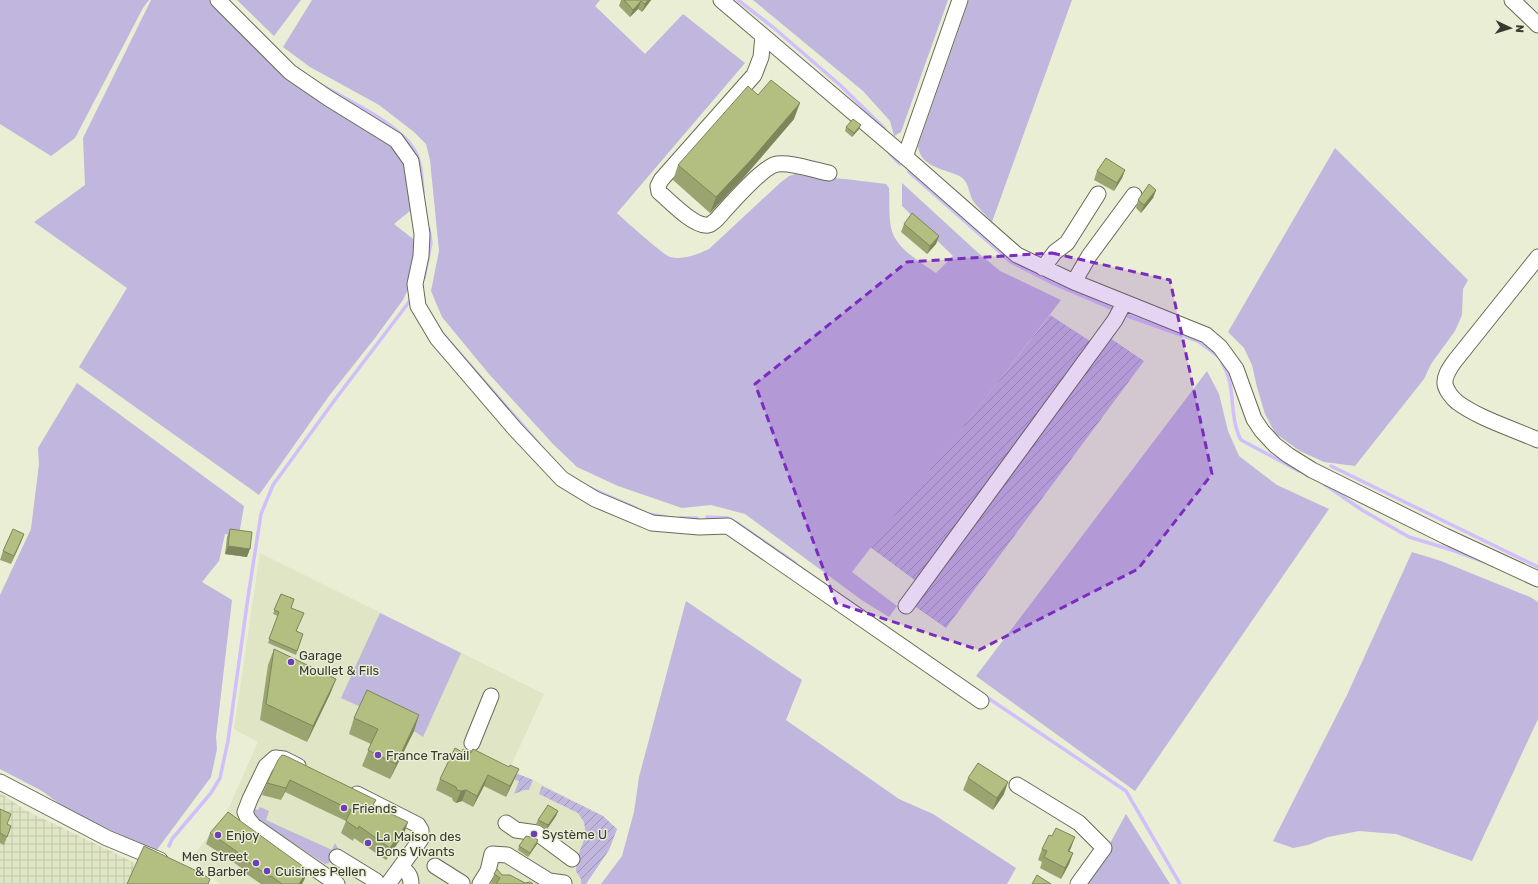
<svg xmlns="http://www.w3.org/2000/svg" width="1538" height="884" font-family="Rubik,sans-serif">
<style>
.built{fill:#dfe5c5}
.industrial{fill:url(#industrial-grid)}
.green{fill:#c1b6dd}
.garden{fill:url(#garden-furrows)}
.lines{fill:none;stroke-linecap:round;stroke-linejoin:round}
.stream{stroke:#d0bffa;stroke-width:3.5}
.minor-casing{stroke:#686c57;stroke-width:17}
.minor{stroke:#fff;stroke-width:15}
.wall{fill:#9aa46f}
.shaded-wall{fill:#7d865a}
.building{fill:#b3bf81;stroke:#7d865a}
.marked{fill:#7b2cbf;fill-opacity:0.2;stroke:#7b2cbf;stroke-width:3;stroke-dasharray:8 5;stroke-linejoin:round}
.poi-dot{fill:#6d3eb6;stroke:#e9eed5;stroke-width:1.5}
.labels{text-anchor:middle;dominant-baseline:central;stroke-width:3;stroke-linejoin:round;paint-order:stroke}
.poi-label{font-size:13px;fill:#383a30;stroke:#e9eed5;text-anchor:start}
</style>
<defs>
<pattern id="industrial-grid" width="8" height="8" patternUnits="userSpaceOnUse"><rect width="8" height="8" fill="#dfe5c5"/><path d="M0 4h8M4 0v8" fill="none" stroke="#c0c5aa"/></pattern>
<pattern id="garden-furrows" width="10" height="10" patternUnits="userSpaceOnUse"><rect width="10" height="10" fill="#c1b6dd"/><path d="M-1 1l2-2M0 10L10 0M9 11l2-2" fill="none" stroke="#9e95b4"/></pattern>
</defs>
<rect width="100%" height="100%" fill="#e9eed5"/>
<path class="built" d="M 260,553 L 544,694 L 509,770 L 533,780 L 603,816 L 617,829 L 609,850 L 586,884 L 220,884 L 192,857 L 226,814 L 258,742 L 234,729 Z"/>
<path class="industrial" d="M 0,793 L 25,810 L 137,864 L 186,884 L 0,884 Z"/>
<path class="green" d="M 0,0 L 149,0 L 143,8 L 75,138 L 51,156 L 0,124 Z
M 151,0 L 214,0 L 285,70 L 399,148 L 416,206 L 394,224 L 417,242 L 412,280 L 403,300 L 375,338 L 329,396 L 259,495 L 79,367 L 127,288 L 34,222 L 85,185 L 83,138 Z
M 237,0 L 301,0 L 274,36 Z
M 312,0 L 600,0 L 595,6 L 645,54 L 683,14 L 745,63 L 617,213 C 623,219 665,256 670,257 C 684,260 696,255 709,249 L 780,183 L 789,176 L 796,174 L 804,176 L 845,179 L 886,184 L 889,188 C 890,202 888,218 892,231 C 896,248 923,264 936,273 L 953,256 L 902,206 L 902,183 L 975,250 L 1000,271 L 1061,300 L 852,572 L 897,606 L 889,617 L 863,601 L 745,514 L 711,505 L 682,508 L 618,486 L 577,467 L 553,444 L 489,374 L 442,317 L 431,291 L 439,251 L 430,160 L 426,144 L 414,132 L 379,105 L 310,67 L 283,47 Z
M 753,0 L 948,0 L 901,132 L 894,136 L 890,121 L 863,91 Z
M 969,0 L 1072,0 L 992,222 C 987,216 975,205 972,199 C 968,190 969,183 961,177 C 947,169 920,168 918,146 Z
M 1335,148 L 1468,280 L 1463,289 L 1462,315 L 1455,331 L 1431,364 L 1424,379 L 1355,466 L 1324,462 L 1300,451 L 1275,433 L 1265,414 L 1257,387 L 1252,365 L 1244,348 L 1228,332 Z
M 1207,371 L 1219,394 L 1228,431 L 1239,456 L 1277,485 L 1329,509 L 1135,791 L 976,676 Z
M 77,383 L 244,506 L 239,535 L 225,534 L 219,561 L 202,582 L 232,600 L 216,737 L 217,749 L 211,777 L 156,851 L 71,812 L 42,791 L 0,769 L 0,595 L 31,529 L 39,464 L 38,448 Z
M 1412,552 L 1441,561 L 1530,597 L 1538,602 L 1538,719 L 1472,861 L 1396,834 L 1359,831 L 1328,837 L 1308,845 L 1293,848 L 1273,841 L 1347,695 Z
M 686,601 L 802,680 L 786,720 L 899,799 L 933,814 L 1016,868 L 1007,884 L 601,884 L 622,856 L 634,812 L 639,777 Z
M 380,613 L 461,653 L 423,737 L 414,731 L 341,698 Z
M 260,807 L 269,811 L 266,820 L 332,850 L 335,843 L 338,848 L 329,863 L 325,864 L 249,814 L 253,808 L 258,810 Z
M 1126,814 L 1170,884 L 1085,884 L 1108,847 Z"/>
<path class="garden" d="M 1050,315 L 1093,343 L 916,581 L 870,547 Z
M 1110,338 L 1144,361 L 946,628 L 913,605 Z
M 508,770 L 533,780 L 529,790 L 524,790 L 514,794 L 519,781 L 505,776 Z
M 542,786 L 603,816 L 617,829 L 609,850 L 586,884 L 581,884 L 581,879 L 576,871 L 577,858 L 586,835 L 584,822 L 578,813 L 539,794 Z"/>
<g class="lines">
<path class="stream" d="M 738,0 L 774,28 L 840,85 L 884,128 L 886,133
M 323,86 C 348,100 401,125 415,151 C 422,163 422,180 423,193
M 888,150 L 890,154 L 900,164
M 909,172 L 1011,262 L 1054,284 L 1113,309
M 424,278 L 431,243 L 429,229
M 1128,316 L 1198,341 L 1218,356
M 442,333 L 539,444
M 1222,363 C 1237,386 1228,416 1241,440 L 1299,471
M 1331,466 L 1538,567
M 1324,484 L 1362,510 L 1409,537 L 1452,550 L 1485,562
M 588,487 L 636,508
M 648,514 L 666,517
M 707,517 L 728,518 L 737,523 L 795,563
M 680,518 L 697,518
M 985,696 L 1126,791 L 1180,884
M 169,846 L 172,839 L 211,793 L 220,778 L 228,741 L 248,597 L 261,514 L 273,485 L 334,401 L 412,298"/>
<defs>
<path id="minor" d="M 218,0 L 290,72 L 328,98 L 396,140 L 411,161 L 422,234 L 421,256 L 415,284 L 418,306 L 437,338 L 515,429 L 562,479 L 595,499 L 652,523 L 699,527 L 728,526 L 981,701
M 721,0 L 909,160 L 1017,255 L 1074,282 L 1206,335 L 1220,347 L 1236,369 L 1254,419 L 1262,431 L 1275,445 L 1288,455 L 1312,470 L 1445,536 L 1538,579
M 1512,0 L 1538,25
M 763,36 L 761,57 L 754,75 L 661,180 L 658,186 L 659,192 C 670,201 691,224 705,225 C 710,226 712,223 716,220 C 727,208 763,166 777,164 C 791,162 814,170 829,173
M 905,157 L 960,0
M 1538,257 L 1454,362 C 1450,368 1444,376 1445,384 C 1446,390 1452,398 1457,402 C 1480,419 1511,428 1538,440
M 1043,268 L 1055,252 L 1067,243 L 1098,194
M 1074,282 L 1089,256 L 1134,195
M 906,606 L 1115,320 L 1124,303
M 472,743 L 491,696
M 298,766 L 284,759 L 275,758 L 266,766 L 250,799 L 245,812 L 248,819 L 254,826 L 337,884
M 0,782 L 107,838 L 160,860
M 1017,785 L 1079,823 L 1104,848 L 1078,884
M 357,794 L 418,825 L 421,830 L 421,839 L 388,884
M 506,823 L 516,830 L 537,833 L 572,859
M 337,857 L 376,881
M 435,866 L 462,883
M 401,867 C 407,872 411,875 411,884
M 480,884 L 488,871 L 492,854 L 507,855 L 549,881 L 564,883 L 564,884"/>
</defs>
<use href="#minor" class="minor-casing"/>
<use href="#minor" class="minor"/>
</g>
<path class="wall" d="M 621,0 L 651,0 L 642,12 L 638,9 L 630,17 L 619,6 Z
M 758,95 L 794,119 L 745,176 L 710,213 L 673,180 L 678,165 Z
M 846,127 L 859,129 L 852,137 L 845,131 Z
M 1125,170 L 1122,178 L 1114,191 L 1094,180 L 1097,171 Z
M 1156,190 L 1153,198 L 1141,213 L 1136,208 L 1138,200 Z
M 904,224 L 939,236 L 936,244 L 927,254 L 901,232 Z
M 230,529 L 247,557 L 225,554 L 227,537 Z
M 24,534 L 11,564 L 0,560 L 3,551 Z
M 281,594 L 291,608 L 297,631 L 303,634 L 296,655 L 268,643 L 278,616 L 273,614 Z
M 274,649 L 336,679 L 330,694 L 307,742 L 260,720 L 268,665 Z
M 354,718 L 414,731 L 390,779 L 362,766 L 371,744 L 349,734 Z
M 455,748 L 514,780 L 506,797 L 484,786 L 473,807 L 462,801 L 456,803 L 453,801 L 452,798 L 436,790 L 440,779 Z
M 286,756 L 374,806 L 404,834 L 386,860 L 354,838 L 353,841 L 341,833 L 346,821 L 285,792 L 281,800 L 262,795 L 267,783 Z
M 968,778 L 1004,794 L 993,810 L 963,790 Z
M 0,809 L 7,825 L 11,826 L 4,845 L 0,843 Z
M 558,811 L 556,816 L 547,829 L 536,824 L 538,820 Z
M 210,833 L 308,870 L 304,880 L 302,884 L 261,884 L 245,873 L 245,871 L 232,861 L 206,844 Z
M 537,844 L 528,857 L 518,850 L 519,846 Z
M 1071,848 L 1069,851 L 1073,853 L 1069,864 L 1061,879 L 1040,868 L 1042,862 L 1038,860 L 1042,849 Z
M 494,874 L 502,875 L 525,883 L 533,884 L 491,884 Z"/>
<path class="shaded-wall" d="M 648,0 L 651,0 L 642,12 L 645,4 Z
M 641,1 L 638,9 L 630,17 L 633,10 Z
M 800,103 L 794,119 L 745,176 L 710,213 L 716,197 Z
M 861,125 L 859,129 L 852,137 L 854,133 Z
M 1125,170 L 1122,178 L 1114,191 L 1117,183 Z
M 1156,190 L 1153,198 L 1141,213 L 1144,205 Z
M 939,236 L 936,244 L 927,254 L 930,246 Z
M 24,534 L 21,542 L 11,564 L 14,556 Z
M 228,546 L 250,549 L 247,557 L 225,554 Z
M 336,679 L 330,694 L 307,742 L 313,726 Z
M 419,715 L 414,731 L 390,779 L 396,764 Z
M 519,769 L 514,780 L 506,797 L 510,786 Z
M 488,775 L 484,786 L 473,807 L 477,796 Z
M 290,780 L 285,792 L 281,800 L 286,788 Z
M 1008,782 L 1004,794 L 993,810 L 997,798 Z
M 466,790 L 462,801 L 456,803 L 461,791 Z
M 558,811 L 556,816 L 547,829 L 548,825 Z
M 408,822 L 404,834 L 386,860 L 390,848 Z
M 1075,837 L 1071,848 L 1064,861 L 1068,851 Z
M 538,840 L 537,844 L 528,857 L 530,853 Z
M 1073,853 L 1069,864 L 1061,879 L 1065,868 Z
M 308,870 L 304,880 L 302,884 L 299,884 Z"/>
<path class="building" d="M 624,0 L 648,0 L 645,4 L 641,1 L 633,10 Z
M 771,80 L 800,103 L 751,160 L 716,197 L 678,165 L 748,86 L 758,95 Z
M 853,119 L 861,125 L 854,133 L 846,127 Z
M 1106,158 L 1125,170 L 1117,183 L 1097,171 Z
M 1149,184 L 1156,190 L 1144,205 L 1138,200 Z
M 912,213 L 939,236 L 930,246 L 904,224 Z
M 13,529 L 24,534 L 14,556 L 3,551 Z
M 230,529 L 252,532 L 250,549 L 228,546 Z
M 281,594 L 294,599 L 291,608 L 304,613 L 296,631 L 303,634 L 297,651 L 269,639 L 279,612 L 274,610 Z
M 274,649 L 336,679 L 313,726 L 266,704 Z
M 367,690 L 419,715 L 396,764 L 368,750 L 378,729 L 354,718 Z
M 455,748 L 462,752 L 463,749 L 471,753 L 473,749 L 509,767 L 510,765 L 519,769 L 510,786 L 488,775 L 477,796 L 466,790 L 461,791 L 457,790 L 456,787 L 440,779 Z
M 282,755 L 286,756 L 376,800 L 373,805 L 408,822 L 390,848 L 359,826 L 358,829 L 346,821 L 351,810 L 290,780 L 286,788 L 267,783 L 278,760 Z
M 978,763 L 1008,782 L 997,798 L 968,778 Z
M 548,805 L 558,811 L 548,825 L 538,820 Z
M 0,809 L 11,814 L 7,824 L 11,826 L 7,837 L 0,833 Z
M 228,812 L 308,870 L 299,884 L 282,884 L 271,876 L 270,877 L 248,862 L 249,861 L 236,851 L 210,833 Z
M 1056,828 L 1075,837 L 1068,851 L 1073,853 L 1065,868 L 1044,857 L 1047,851 L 1042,849 L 1049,835 L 1052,836 Z
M 526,836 L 535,838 L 538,840 L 530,853 L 519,846 Z
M 144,846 L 201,873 L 210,879 L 208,884 L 127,884 Z
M 497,869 L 502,875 L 510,875 L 525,883 L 530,882 L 533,884 L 496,884 L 500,878 L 494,874 Z
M 1037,875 L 1051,884 L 1032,884 Z"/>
<path class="marked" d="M 1052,253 L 1170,280 L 1212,474 L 1138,569 L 979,650 L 836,603 L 755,384 L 907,262 Z"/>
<g class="poi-dot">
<circle cx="291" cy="662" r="4"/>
<circle cx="378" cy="755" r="4"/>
<circle cx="344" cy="808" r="4"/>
<circle cx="534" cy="834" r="4"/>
<circle cx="218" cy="835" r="4"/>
<circle cx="368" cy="843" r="4"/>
<circle cx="256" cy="863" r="4"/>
<circle cx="267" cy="871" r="4"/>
</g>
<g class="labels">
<g class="poi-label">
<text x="299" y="655">Garage<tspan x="299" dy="15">Moullet &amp; Fils</tspan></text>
<text x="386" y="755">France Travail</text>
<text x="352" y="808">Friends</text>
<text x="542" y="834">Système U</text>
<text x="226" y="835">Enjoy</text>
<text x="376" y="836">La Maison des<tspan x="376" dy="15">Bons Vivants</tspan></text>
<text x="248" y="856" text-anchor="end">Men Street<tspan x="248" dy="15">&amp; Barber</tspan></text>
<text x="275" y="871">Cuisines Pellen</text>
</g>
</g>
<g transform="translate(1510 28) rotate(94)" stroke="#e9eed5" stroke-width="3" paint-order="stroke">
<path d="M0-3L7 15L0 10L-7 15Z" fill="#383a30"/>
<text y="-6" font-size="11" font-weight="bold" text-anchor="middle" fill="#383a30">N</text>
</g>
</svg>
